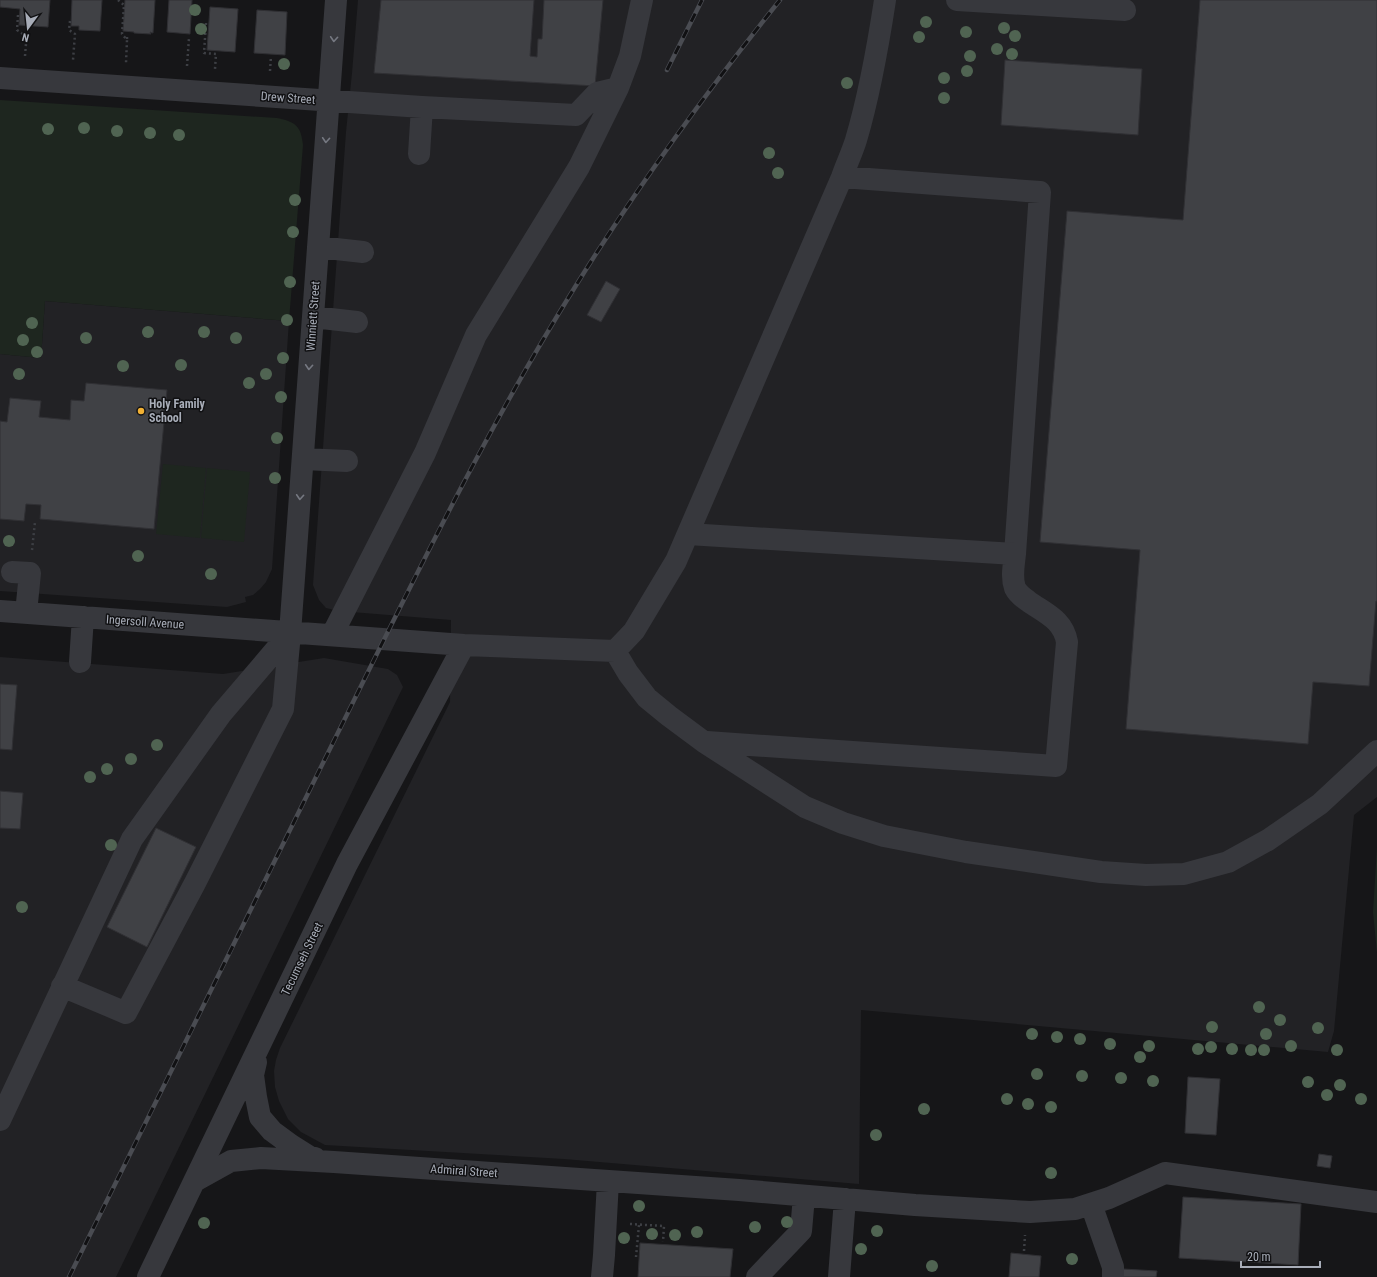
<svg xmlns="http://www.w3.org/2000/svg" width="1377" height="1277" font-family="'Roboto Condensed',sans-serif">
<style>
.built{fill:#222225}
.green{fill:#1e261f}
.building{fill:#404145;stroke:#303034}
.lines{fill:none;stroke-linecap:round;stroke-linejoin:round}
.path{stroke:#3d3f44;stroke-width:2.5;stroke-dasharray:2 3;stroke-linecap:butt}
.minor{stroke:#37383d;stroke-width:22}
.rail-casing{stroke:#4a4c52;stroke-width:4.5}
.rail{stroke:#111113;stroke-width:3;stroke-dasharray:9;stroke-linecap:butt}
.tree{fill:#506452}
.oneway{stroke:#757881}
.poi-dot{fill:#f2b134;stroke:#111113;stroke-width:1.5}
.labels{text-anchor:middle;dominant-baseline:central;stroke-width:3;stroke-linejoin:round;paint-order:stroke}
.street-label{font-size:12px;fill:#a8adb8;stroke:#111113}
.poi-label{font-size:12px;font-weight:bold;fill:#a8adb8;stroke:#111113;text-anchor:start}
</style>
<rect width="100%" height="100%" fill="#161618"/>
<path class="built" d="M 358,0 L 1377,0 L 1377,797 L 1354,815 L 1334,1031 L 1328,1052 L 861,1010 L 859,1184 L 564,1159 L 325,1145 L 301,1132 L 288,1119 L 279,1101 L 275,1087 L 274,1071 L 276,1060 L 280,1048 L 450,702 L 451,620 L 339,611 L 326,608 L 319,600 L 313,585 L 346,132 L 352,73 Z
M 45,301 L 289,321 L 272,569 L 266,582 L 260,589 L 253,595 L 245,597 L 246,602 L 227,607 L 0,591 L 0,354 L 41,358 Z
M 0,657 L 223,674 L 324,658 L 388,669 L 397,675 L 403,687 L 116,1277 L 0,1277 Z"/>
<path class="green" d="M 0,100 L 277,118 C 296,122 301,126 303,145 L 289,321 L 45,301 L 41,358 L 0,354 Z
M 163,464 L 206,468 L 200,538 L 156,534 Z
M 207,468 L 250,472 L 244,542 L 201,538 Z
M 1377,847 L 1377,953 L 1373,912 Z"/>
<path class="building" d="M 0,0 L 50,0 L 48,27 L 19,25 L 20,9 L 0,7 Z
M 72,0 L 102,0 L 100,31 L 79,30 L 79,26 L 71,26 Z
M 125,0 L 155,0 L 153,33 L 150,32 L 151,34 L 134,33 L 134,32 L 123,31 Z
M 169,0 L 192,0 L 190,34 L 167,32 Z
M 381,0 L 534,0 L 530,56 L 537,57 L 538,39 L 542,39 L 544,0 L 603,0 L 595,86 L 374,73 Z
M 1200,0 L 1377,0 L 1377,601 L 1376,601 L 1369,686 L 1313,682 L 1308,744 L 1126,729 L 1140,550 L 1040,542 L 1067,211 L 1183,220 Z
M 210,7 L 238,9 L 235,52 L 207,50 Z
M 257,10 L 287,12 L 285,55 L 254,53 Z
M 1005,60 L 1142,69 L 1138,135 L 1001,125 Z
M 606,281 L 620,289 L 601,322 L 587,315 Z
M 86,383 L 167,390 L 154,529 L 40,519 L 41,505 L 26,504 L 24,521 L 0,519 L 0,421 L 7,422 L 10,398 L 41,401 L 39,417 L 70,420 L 71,400 L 84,401 Z
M 0,684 L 17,685 L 12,750 L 0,749 Z
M 0,791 L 23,793 L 20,829 L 0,828 Z
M 156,828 L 196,847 L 147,947 L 107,927 Z
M 1188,1077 L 1220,1079 L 1216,1135 L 1185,1133 Z
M 1319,1154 L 1332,1156 L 1330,1168 L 1317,1166 Z
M 1183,1197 L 1301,1204 L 1298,1265 L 1179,1258 Z
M 640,1243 L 733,1249 L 730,1277 L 638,1277 Z
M 1011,1253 L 1041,1256 L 1039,1277 L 1009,1277 Z
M 1123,1269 L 1157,1271 L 1156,1277 L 1123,1277 Z"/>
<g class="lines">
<path class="path" d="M 118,0 L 124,5 L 122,34 L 127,40 L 126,63
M 18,15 L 17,30 L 26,36
M 70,21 L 69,30 L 75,34 L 73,60
M 206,23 L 204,53 L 216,54 L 215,69
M 127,39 L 127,34
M 25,56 L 27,31
M 187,66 L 189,38
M 270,71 L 271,56
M 32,550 L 35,522
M 630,1224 L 664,1226 L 663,1242
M 1024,1251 L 1025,1235
M 636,1257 L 639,1225"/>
<path class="minor" d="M 957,0 L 1125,10
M 0,78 L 422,107 L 576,115 L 597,93 L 618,88
M 419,154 L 422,107
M 318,247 L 363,252
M 313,317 L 357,322
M 303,459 L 347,461
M 688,534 L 1015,554 L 1040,192 L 842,177
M 12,572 L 30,573 L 26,613
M 0,611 L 464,645 L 615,651 L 634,631 L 676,561 L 842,177 C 846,165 852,153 856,140 C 869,96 878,46 885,0
M 332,635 L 425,453 L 476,335 L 579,167 L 618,88 L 630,56 L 642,0
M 615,651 L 628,673 L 647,698 L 669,716 L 704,742 L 805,807 L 843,823 L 884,836 L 966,852 L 1101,872 L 1146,875 L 1184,874 L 1228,862 L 1268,840 L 1320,804 L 1377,751
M 80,662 L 83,617
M 707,742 L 1056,766 L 1067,642 C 1063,619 1044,613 1028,601 C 1022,597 1018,594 1015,588 C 1011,577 1014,564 1015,554
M 62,986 L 126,1013 L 195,883 L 283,709 L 290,633 L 336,0
M 256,1062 L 253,1075 L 256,1097 L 260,1117 L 272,1131 L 291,1145 L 310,1157 L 315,1158
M 0,1120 L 132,839 L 221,714 L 290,633
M 195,1181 L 231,1161 L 261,1158 L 334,1162 L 739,1190 L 915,1205 L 1030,1212 L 1075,1209 L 1109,1198 L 1165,1173 L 1377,1202
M 1091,1204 L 1113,1267 L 1113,1277
M 148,1277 L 347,864 L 464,645
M 602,1277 L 604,1255 L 608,1181
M 757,1277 L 801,1231 L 804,1196
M 839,1277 L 845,1199"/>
<defs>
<path id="rail" d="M 667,70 L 702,0
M 69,1277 C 153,1108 237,938 320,769 C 401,606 479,441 575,287 C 637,187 706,92 780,0"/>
</defs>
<use href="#rail" class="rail-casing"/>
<use href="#rail" class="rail"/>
</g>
<g class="tree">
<circle cx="195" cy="10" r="6"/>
<circle cx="926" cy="22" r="6"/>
<circle cx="1004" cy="28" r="6"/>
<circle cx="201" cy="29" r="6"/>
<circle cx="966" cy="32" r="6"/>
<circle cx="1015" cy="36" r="6"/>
<circle cx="919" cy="37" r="6"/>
<circle cx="997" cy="49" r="6"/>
<circle cx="1012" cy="54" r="6"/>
<circle cx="970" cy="56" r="6"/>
<circle cx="284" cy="64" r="6"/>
<circle cx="967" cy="71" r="6"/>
<circle cx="944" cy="78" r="6"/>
<circle cx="847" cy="83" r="6"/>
<circle cx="944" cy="98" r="6"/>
<circle cx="84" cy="128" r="6"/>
<circle cx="48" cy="129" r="6"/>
<circle cx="117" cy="131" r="6"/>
<circle cx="150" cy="133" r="6"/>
<circle cx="179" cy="135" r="6"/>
<circle cx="769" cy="153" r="6"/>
<circle cx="778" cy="173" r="6"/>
<circle cx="295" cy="200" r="6"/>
<circle cx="293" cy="232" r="6"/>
<circle cx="290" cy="282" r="6"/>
<circle cx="287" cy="320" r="6"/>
<circle cx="32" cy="323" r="6"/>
<circle cx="148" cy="332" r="6"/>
<circle cx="204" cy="332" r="6"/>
<circle cx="86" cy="338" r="6"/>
<circle cx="236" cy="338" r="6"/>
<circle cx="23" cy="340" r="6"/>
<circle cx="37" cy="352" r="6"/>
<circle cx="283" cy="358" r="6"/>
<circle cx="181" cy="365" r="6"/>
<circle cx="123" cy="366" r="6"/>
<circle cx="19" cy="374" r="6"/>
<circle cx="266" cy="374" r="6"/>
<circle cx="249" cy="383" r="6"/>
<circle cx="281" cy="397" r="6"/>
<circle cx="277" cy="438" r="6"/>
<circle cx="275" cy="478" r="6"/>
<circle cx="9" cy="541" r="6"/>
<circle cx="138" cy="556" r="6"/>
<circle cx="211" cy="574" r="6"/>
<circle cx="157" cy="745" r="6"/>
<circle cx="131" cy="759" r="6"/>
<circle cx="107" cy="769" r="6"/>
<circle cx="90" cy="777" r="6"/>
<circle cx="111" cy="845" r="6"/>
<circle cx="22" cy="907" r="6"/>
<circle cx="1259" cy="1007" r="6"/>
<circle cx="1280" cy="1020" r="6"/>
<circle cx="1212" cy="1027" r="6"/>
<circle cx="1318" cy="1028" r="6"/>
<circle cx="1032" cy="1034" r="6"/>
<circle cx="1266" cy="1034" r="6"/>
<circle cx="1057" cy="1037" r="6"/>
<circle cx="1080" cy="1039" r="6"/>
<circle cx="1110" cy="1044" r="6"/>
<circle cx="1149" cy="1046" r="6"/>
<circle cx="1291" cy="1046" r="6"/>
<circle cx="1211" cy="1047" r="6"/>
<circle cx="1198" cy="1049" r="6"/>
<circle cx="1232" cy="1049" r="6"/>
<circle cx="1251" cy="1050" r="6"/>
<circle cx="1264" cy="1050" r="6"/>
<circle cx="1337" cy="1050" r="6"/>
<circle cx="1140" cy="1057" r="6"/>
<circle cx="1037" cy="1074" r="6"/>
<circle cx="1082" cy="1076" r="6"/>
<circle cx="1121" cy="1078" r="6"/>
<circle cx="1153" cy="1081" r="6"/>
<circle cx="1308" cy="1082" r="6"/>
<circle cx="1340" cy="1085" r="6"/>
<circle cx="1327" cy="1095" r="6"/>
<circle cx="1007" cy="1099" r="6"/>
<circle cx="1361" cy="1099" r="6"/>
<circle cx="1028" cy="1104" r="6"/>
<circle cx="1051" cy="1107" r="6"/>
<circle cx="924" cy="1109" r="6"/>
<circle cx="876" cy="1135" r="6"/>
<circle cx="1051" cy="1173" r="6"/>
<circle cx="639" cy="1206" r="6"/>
<circle cx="787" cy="1222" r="6"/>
<circle cx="204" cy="1223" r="6"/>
<circle cx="755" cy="1227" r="6"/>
<circle cx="877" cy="1231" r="6"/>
<circle cx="697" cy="1232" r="6"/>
<circle cx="652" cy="1234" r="6"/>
<circle cx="675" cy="1235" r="6"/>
<circle cx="624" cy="1238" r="6"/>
<circle cx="861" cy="1249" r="6"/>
<circle cx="1072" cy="1259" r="6"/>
<circle cx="932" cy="1266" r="6"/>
</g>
<defs><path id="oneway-chevron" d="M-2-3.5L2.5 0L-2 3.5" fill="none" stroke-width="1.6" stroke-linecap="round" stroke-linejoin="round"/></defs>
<g class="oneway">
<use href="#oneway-chevron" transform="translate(334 39) rotate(94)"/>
<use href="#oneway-chevron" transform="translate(326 140) rotate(94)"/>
<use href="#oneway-chevron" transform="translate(309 367) rotate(94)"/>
<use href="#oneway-chevron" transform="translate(300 497) rotate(94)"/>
</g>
<circle class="poi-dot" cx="141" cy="411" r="4"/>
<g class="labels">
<g class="street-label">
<text transform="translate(288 98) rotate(4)">Drew Street</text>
<text transform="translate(313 316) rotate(-86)">Winniett Street</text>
<text transform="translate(145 622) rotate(4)">Ingersoll Avenue</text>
<text transform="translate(302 959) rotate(-64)">Tecumseh Street</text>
<text transform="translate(464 1171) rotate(4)">Admiral Street</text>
</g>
<g class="poi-label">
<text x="149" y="404">Holy Family<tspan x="149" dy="14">School</tspan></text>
</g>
</g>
<g transform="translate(28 28) rotate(195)" stroke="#111113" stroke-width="3" paint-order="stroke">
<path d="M0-3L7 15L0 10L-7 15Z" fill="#a8adb8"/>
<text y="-6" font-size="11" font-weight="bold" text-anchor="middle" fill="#a8adb8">N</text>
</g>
<path d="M1241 1261v6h79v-6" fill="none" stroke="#a8adb8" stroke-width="2"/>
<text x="1247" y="1261" font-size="12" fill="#a8adb8" stroke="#111113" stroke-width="3" paint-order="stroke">20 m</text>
</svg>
